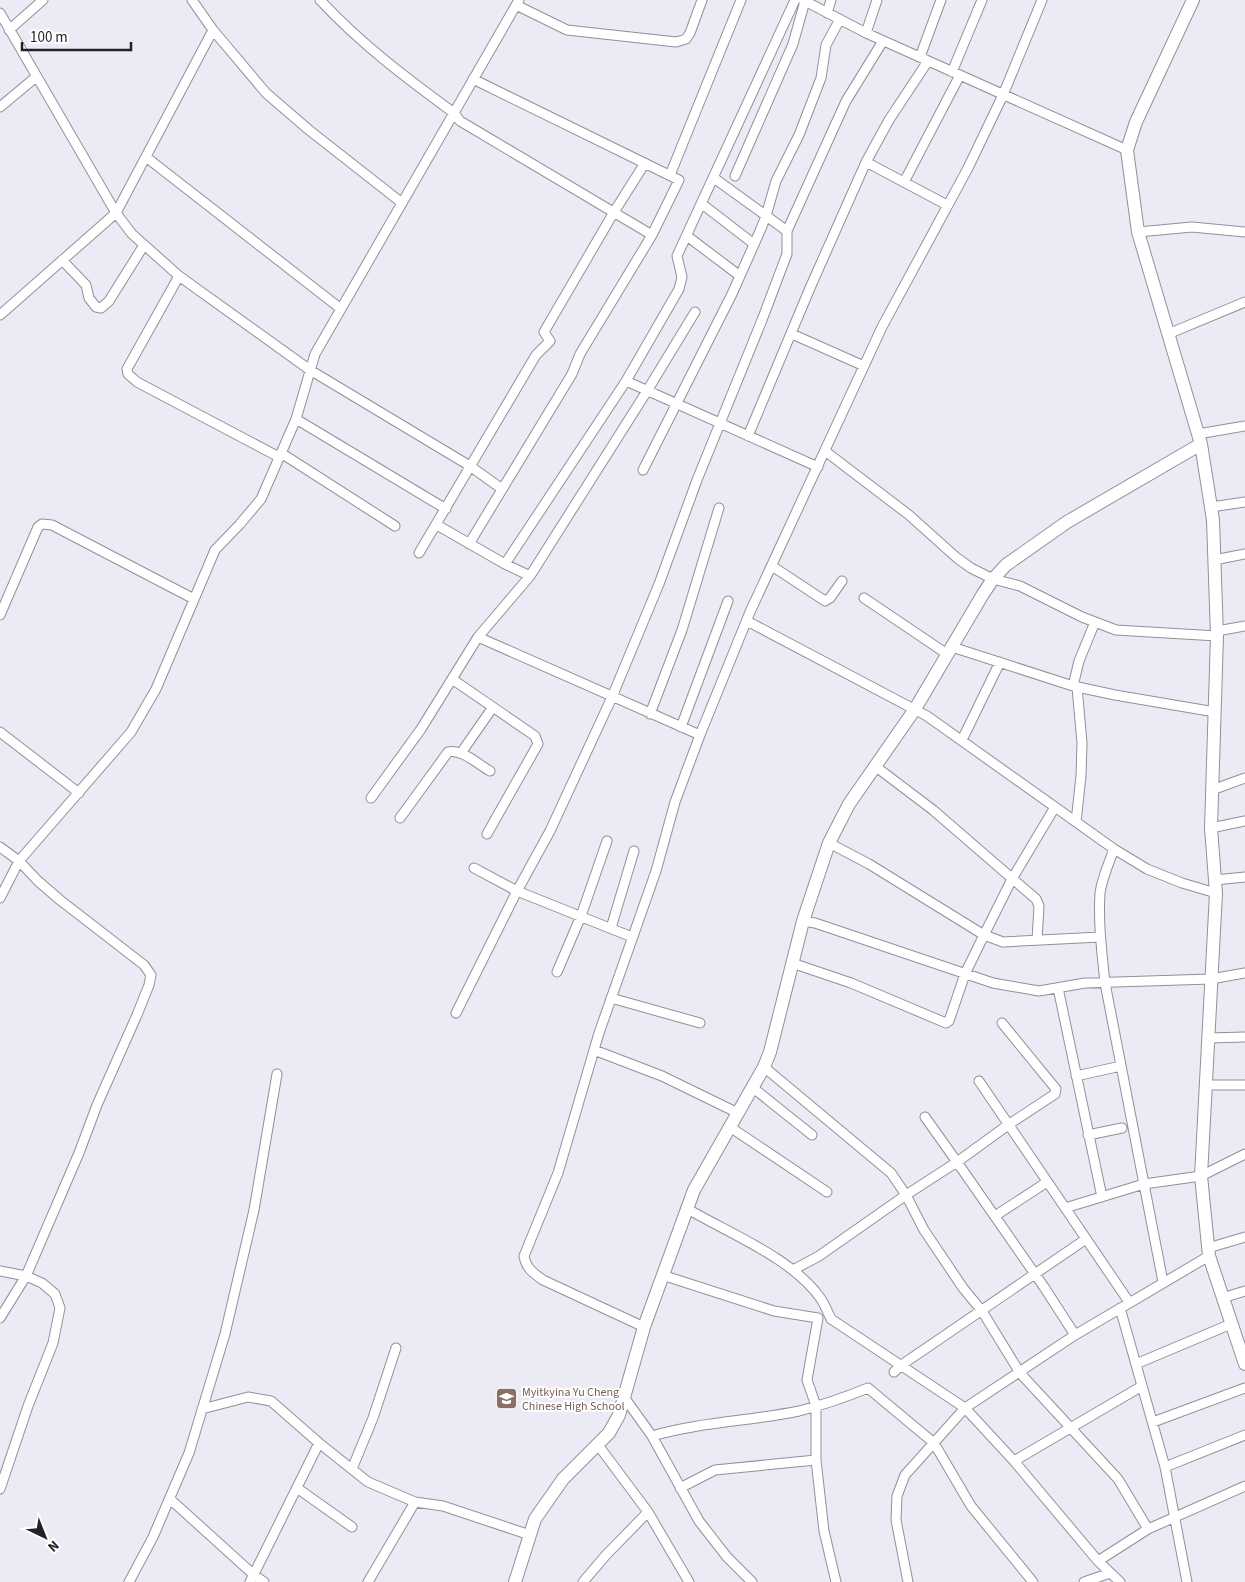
<svg xmlns="http://www.w3.org/2000/svg" width="1245" height="1582" font-family="'Source Sans 3',sans-serif">
<style>
.lines{fill:none;stroke-linecap:round;stroke-linejoin:round}
.street-casing{stroke:#919099;stroke-width:11}
.secondary-casing{stroke:#919099;stroke-width:14}
.street{stroke:#fff;stroke-width:9}
.secondary{stroke:#fff;stroke-width:12}
.labels{text-anchor:middle;dominant-baseline:central;stroke-width:4;stroke-linejoin:round;paint-order:stroke}
.education-label{font-size:12px;fill:#785e54;stroke:#fff;text-anchor:start}
</style>
<rect width="100%" height="100%" fill="#ecebf5"/>
<g class="lines">
<defs>
<path id="street" d="M 192,0 L 213,30 L 266,93 L 309,130 L 402,203
M 320,0 C 361,44 405,77 454,113 L 460,121 L 652,235
M 803,0 L 866,33 L 1127,150
M 516,5 L 567,30 L 676,42 L 686,39 L 690,33 L 702,0
M 0,13 L 116,213 L 132,234 L 179,276 L 310,370 L 470,466 L 502,489
M 827,13 L 831,0
M 9,30 L 43,0
M 866,33 L 877,0
M 920,57 L 941,0
M 952,72 L 982,0
M 0,107 L 36,77
M 146,157 L 341,309
M 866,162 L 947,205
M 670,175 L 741,0
M 735,176 L 793,44 L 805,1
M 714,178 L 787,231
M 904,182 L 960,75
M 702,204 L 754,244
M 1138,232 L 1192,227 L 1245,232
M 687,236 L 740,276
M 62,260 L 86,285 L 89,298 L 96,307 L 101,308 L 109,301 L 144,245
M 179,276 L 127,369 L 128,374 L 137,382 L 279,457
M 0,315 L 116,213 L 213,30
M 792,334 L 864,366
M 1168,334 L 1245,302
M 626,381 L 818,467
M 296,419 L 446,509
M 1198,434 L 1245,426
M 748,436 L 810,288 L 866,162 L 889,120 L 928,61
M 825,451 L 909,515 L 957,558 L 971,568 L 993,579 L 1020,586 L 1082,617 L 1116,630 L 1217,636
M 281,453 L 395,526
M 643,470 L 732,294 L 760,231 L 766,216 L 776,181 L 799,135 L 821,78 L 826,45 L 840,19
M 1211,507 L 1245,502
M 437,525 L 505,564 L 530,576
M 469,544 L 572,374 L 580,354 L 652,235 L 679,180 L 473,79
M 419,553 L 536,355 L 550,341 L 544,332 L 614,212 L 645,163
M 1214,560 L 1245,554
M 505,564 L 626,381 L 679,289 L 682,277 L 677,256 L 795,0
M 772,566 L 825,601 L 830,598 L 842,581
M 864,598 L 947,654
M 0,615 L 38,527 L 42,524 L 52,525 L 194,599
M 747,621 L 927,716 L 1114,849 L 1147,869 L 1182,883 L 1216,893
M 1217,631 L 1245,626
M 478,637 L 700,735
M 952,647 L 1073,686 L 1115,695 L 1215,712
M 452,679 L 535,736 L 538,744 L 487,834
M 1073,686 L 1079,661 L 1095,622
M 650,714 L 682,630 L 719,508
M 681,727 L 728,601
M 0,732 L 79,793
M 962,740 L 1000,662
M 461,753 L 493,707
M 875,766 L 933,810 L 1036,899 L 1039,906 L 1037,940
M 1212,790 L 1245,778
M 371,798 L 421,729 L 478,637 L 530,576 L 647,391 L 695,312
M 400,818 L 448,752 C 461,748 479,765 490,771
M 1076,822 L 1081,776 L 1082,743 L 1077,687
M 1211,828 L 1245,821
M 829,843 L 869,864 L 984,935 L 1003,942 L 1100,937
M 0,847 L 19,861 L 38,881 L 60,900 L 144,965 L 151,975 L 149,985 L 137,1015 L 97,1105 L 79,1153 L 26,1276 L 0,1318
M 1114,849 C 1109,863 1102,878 1100,893 C 1098,923 1102,953 1105,983 L 1163,1282
M 474,868 L 517,891 L 632,937
M 1215,880 L 1245,877
M 0,898 L 19,861 L 131,732 L 156,689 L 215,550 L 240,524 L 261,499 L 296,419 L 315,354 L 519,0
M 803,921 L 815,923 L 993,983 L 1039,991 L 1085,983 L 1211,979 L 1245,973
M 611,928 L 634,851
M 792,963 L 851,983 L 946,1023 L 949,1021 L 965,974 L 984,935 L 1012,879 L 1055,807
M 557,972 L 581,916 L 607,841
M 1058,988 L 1102,1197
M 611,998 L 700,1023
M 456,1013 L 517,891 L 550,831 L 612,697 L 659,584 L 697,480 L 762,320 L 787,254 L 787,231 L 846,101 L 883,41
M 1208,1038 L 1245,1037
M 594,1050 L 662,1076 L 738,1113
M 764,1067 L 891,1173 L 906,1195 L 924,1230 L 963,1288 L 982,1311 L 1020,1373 L 1118,1479 L 1148,1529
M 1076,1076 L 1121,1066
M 979,1081 L 1129,1302
M 1206,1085 L 1245,1085
M 752,1087 L 812,1135
M 925,1117 L 957,1162 L 1008,1125 L 1055,1094 L 1056,1089 L 1002,1023
M 730,1127 L 827,1192
M 1088,1135 L 1122,1128
M 686,1208 C 728,1233 793,1258 821,1299 C 825,1305 828,1313 831,1319 L 965,1408 L 1014,1461 L 1098,1561 L 1120,1582
M 1065,1208 L 1144,1184 L 1201,1176 L 1245,1154
M 995,1216 L 1047,1182
M 1208,1248 L 1245,1237
M 793,1270 L 819,1256 L 906,1195 L 957,1162 L 1044,1287 L 1075,1335
M 0,1271 L 26,1276 L 42,1283 L 55,1294 L 60,1308 L 53,1343 L 28,1406 L 0,1489
M 662,1275 L 774,1311 L 818,1318 L 807,1380 L 816,1406 L 816,1460 L 824,1531 L 836,1582
M 1222,1298 L 1245,1291
M 1120,1308 L 1165,1467 L 1187,1582
M 644,1327 L 543,1280 C 533,1273 526,1268 524,1256 L 558,1173 L 599,1033 L 656,871 L 675,802 L 700,735 L 750,612 L 882,327 L 968,168 L 1003,95 L 1042,0
M 1136,1364 L 1231,1324
M 894,1372 L 900,1366 L 1086,1239
M 624,1397 L 652,1436 C 700,1422 751,1421 799,1411 C 823,1405 846,1397 868,1388 L 934,1443 L 971,1506 L 1033,1582
M 202,1409 L 248,1397 L 271,1401 L 319,1443 L 368,1482 L 415,1502 L 443,1506 L 530,1535
M 1153,1422 L 1245,1388
M 652,1436 L 699,1521 L 727,1557 L 752,1582
M 598,1445 L 648,1512 L 689,1582
M 1014,1461 L 1142,1386
M 1165,1467 L 1245,1435
M 352,1469 L 373,1418 L 396,1348
M 297,1488 L 352,1527
M 680,1488 L 715,1470 L 816,1460
M 170,1499 L 254,1575 L 264,1582
M 1098,1561 L 1148,1529 L 1245,1486
M 129,1582 L 153,1537 L 189,1453 L 225,1334 L 254,1210 L 277,1074
M 250,1582 L 319,1443
M 368,1582 L 415,1502
M 583,1582 L 606,1555 L 648,1512
M 908,1582 L 896,1520 L 897,1496 L 905,1475 L 965,1408 L 1075,1335 L 1209,1256
M 1084,1582 L 1110,1573"/>
<path id="secondary" d="M 1193,0 L 1136,122 L 1127,150 L 1138,232 L 1201,444 L 1213,520 L 1217,636 L 1211,828 L 1216,893 L 1201,1176 L 1209,1256 L 1245,1364
M 515,1582 L 535,1519 L 563,1479 L 609,1433 L 619,1415 L 644,1327 L 694,1190 L 764,1067 L 770,1052 L 803,921 L 829,843 L 849,804 L 915,709 L 983,594 L 993,579 L 1006,565 L 1067,522 L 1201,444"/>
</defs>
<use href="#street" class="street-casing"/>
<use href="#secondary" class="secondary-casing"/>
<use href="#street" class="street"/>
<use href="#secondary" class="secondary"/>
</g>
<defs>
<symbol id="school-square" viewBox="-11 -11 22 22"><rect x="-9" y="-9" width="18" height="18" rx="4" fill="#8d6e63" stroke="#fff"/><path d="M0-5L7-2L0 1L-7-2ZM-4 1L0 2.5L4 1V4Q0 6-4 4Z" fill="#fff"/></symbol>
</defs>
<g fill-rule="evenodd">
<use href="#school-square" x="494" y="1386" width="25" height="25"/>
</g>
<g class="labels">
<g class="education-label">
<text x="522" y="1392">Myitkyina Yu Cheng<tspan x="522" dy="14">Chinese High School</tspan></text>
</g>
</g>
<g transform="translate(45 1537) rotate(137)" stroke="#ffffff" stroke-width="4" paint-order="stroke">
<path d="M0-4L9 19L0 12L-9 19Z" fill="#232226"/>
<text y="-8" font-size="14" font-weight="bold" text-anchor="middle" fill="#232226">N</text>
</g>
<path d="M22 42v8h109v-8" fill="none" stroke="#232226" stroke-width="2.5"/>
<text x="30" y="42" font-size="15" fill="#232226" stroke="#ffffff" stroke-width="4" paint-order="stroke">100 m</text>
</svg>
